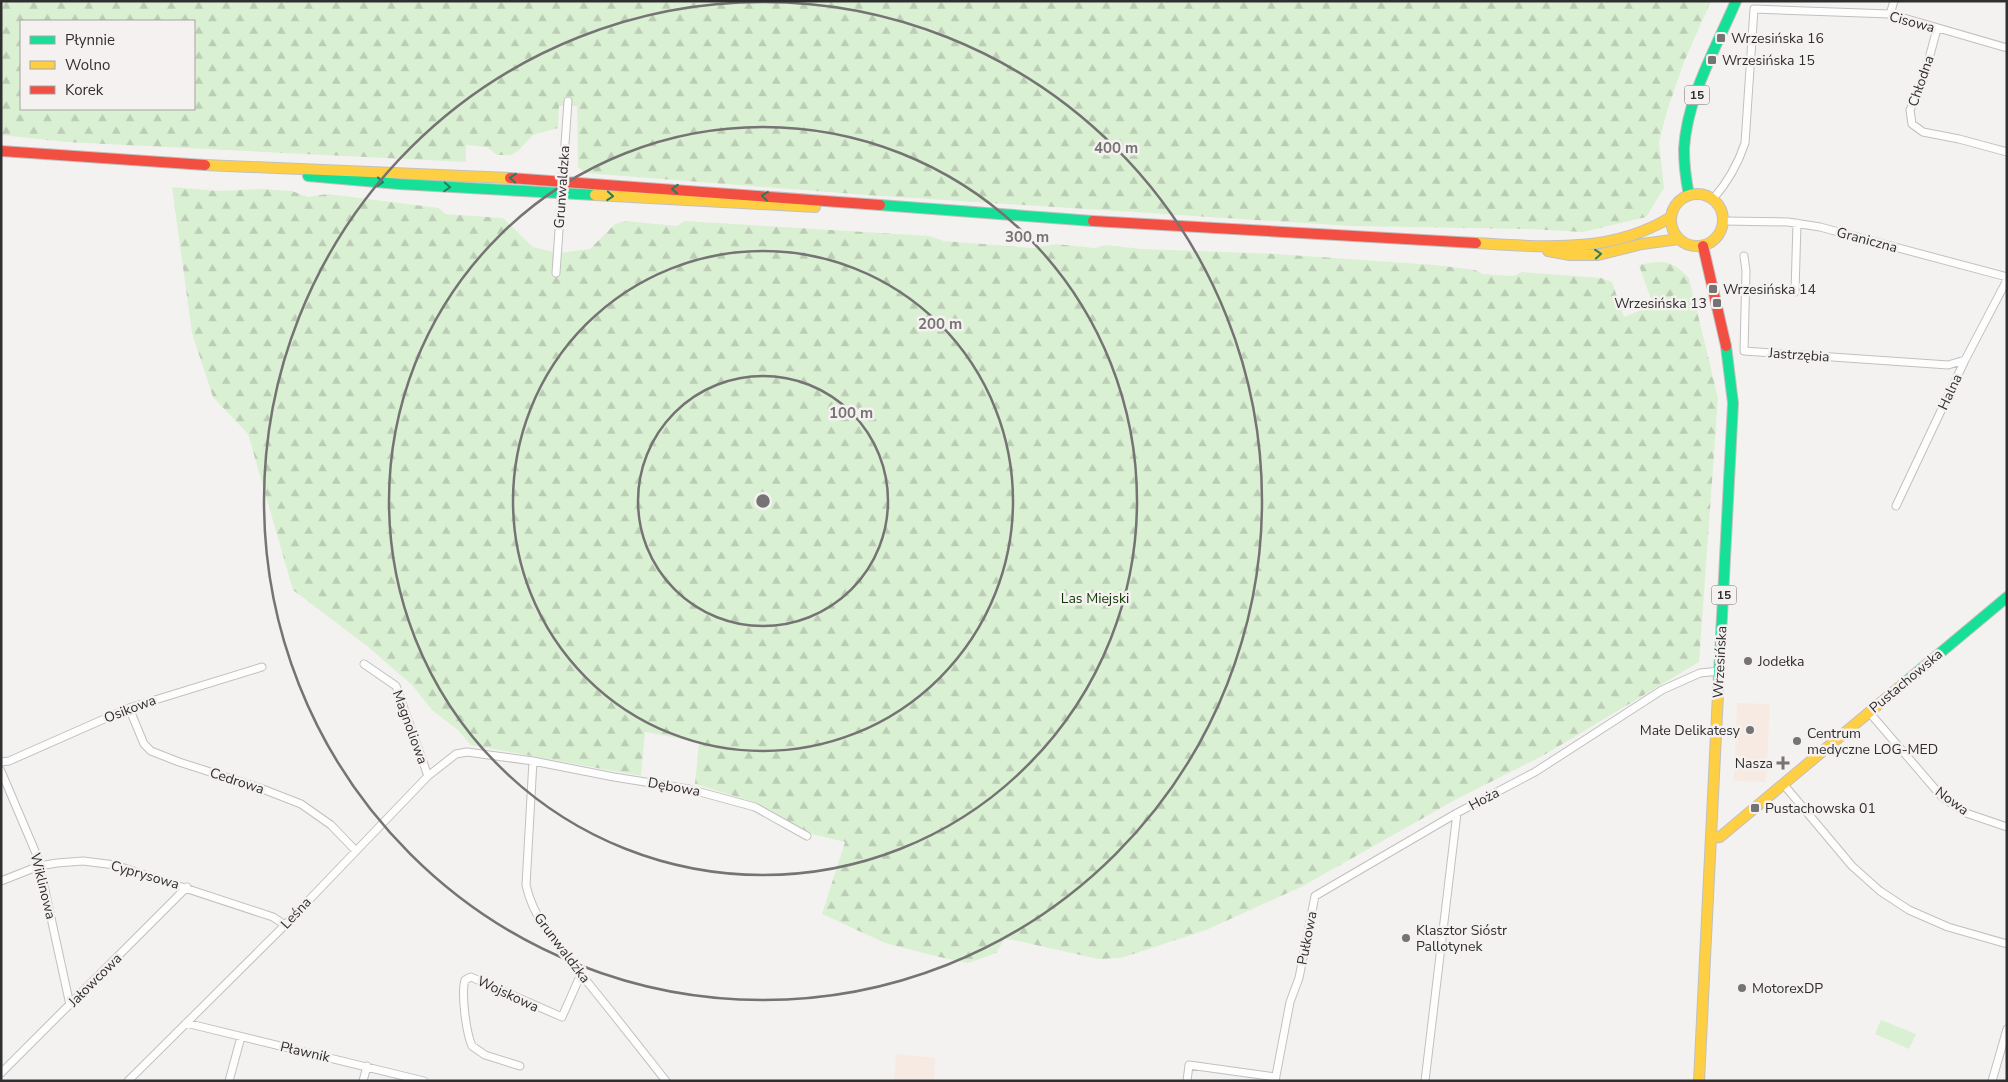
<svg xmlns="http://www.w3.org/2000/svg" width="2008" height="1082" font-family="'Nunito Sans',sans-serif">
<style>
.commercial{fill:#f6eae2}
.forest{fill:url(#forest-firs);fill-rule:evenodd}
.garden{fill:#daf0d3}
.lines{fill:none;stroke-linecap:round;stroke-linejoin:round}
.street-casing{stroke:#c1c0bf;stroke-width:9}
.fast-casing{stroke:#c1c0bf;stroke-width:12}
.slow-casing{stroke:#c1c0bf;stroke-width:12}
.jam-casing{stroke:#c1c0bf;stroke-width:12}
.street{stroke:#fdfdfd;stroke-width:7}
.fast{stroke:#16e098;stroke-width:10}
.slow{stroke:#ffcf43;stroke-width:10}
.jam{stroke:#f24e42;stroke-width:10}
.oneway{stroke:#247f5e}
.ring{fill:none;stroke:#757373;stroke-width:2.5}
.poi-dot{fill:#757373;stroke:#f5f1f0;stroke-width:2}
.labels{text-anchor:middle;dominant-baseline:central;stroke-width:5;stroke-linejoin:round;paint-order:stroke}
.shield{fill:#f5f1f0;stroke:#6b6969;stroke-width:1}
.shield-label{font-size:12px;font-weight:bold;fill:#302f2f}
.street-label{font-size:14px;fill:#302f2f;stroke:#f5f1f0}
.poi-label{font-size:14px;fill:#302f2f;stroke:#f5f1f0;text-anchor:start}
.park-label{font-size:14px;fill:#0e3803;stroke:#f5f1f0}
.centre{fill:#757373;stroke:#f5f1f0;stroke-width:2.5}
.ring-label{font-size:15px;text-anchor:middle;font-weight:bold;fill:#757373;stroke:#f5f1f0;stroke-width:5;stroke-linejoin:round;paint-order:stroke}
</style>
<defs>
<pattern id="forest-firs" width="22" height="20" patternUnits="userSpaceOnUse" patternTransform="scale(1.25)"><rect width="22" height="20" fill="#daf0d3"/><path d="M5 1l3.5 6h-7zM16 11l3.5 6h-7z" fill="#bbceb5"/></pattern>
</defs>
<rect width="100%" height="100%" fill="#f4f2f1"/>
<path class="commercial" d="M 1737,703 L 1770,704 L 1766,782 L 1734,781 Z
M 896,1054 L 935,1058 L 934,1081 L 894,1081 Z"/>
<path class="forest" d="M 1,1 L 1711,1 L 1684,62 L 1667,111 L 1659,142 L 1664,188 L 1646,217 L 1583,232 L 1529,229 L 1351,226 L 867,195 L 585,173 L 578,167 L 577,106 L 569,106 L 559,253 L 590,249 L 615,224 L 625,221 L 677,226 L 685,221 L 930,236 L 944,241 L 1033,248 L 1055,244 L 1095,248 L 1105,245 L 1143,249 L 1276,254 L 1435,265 L 1475,270 L 1483,274 L 1513,276 L 1522,272 L 1601,278 L 1612,282 L 1624,317 L 1653,305 L 1639,265 C 1663,260 1671,259 1689,278 L 1718,398 L 1699,662 L 1544,755 L 1455,800 L 1303,886 L 1206,930 L 1121,958 L 1098,959 L 1005,938 L 996,953 L 968,963 L 935,956 L 885,943 L 822,914 L 845,842 L 812,834 L 757,803 L 695,784 L 699,742 L 645,732 L 641,776 L 471,745 L 459,731 L 432,710 L 412,685 L 367,646 L 293,590 L 248,434 L 213,397 L 192,333 L 172,187 L 218,191 L 262,189 L 292,191 L 308,197 L 328,194 L 439,208 L 445,214 L 503,218 L 533,247 L 558,253 L 569,106 L 559,106 L 558,128 L 533,135 L 518,151 L 511,155 L 497,155 L 487,147 L 466,145 L 466,162 L 66,142 L 1,135 ZM 21,21 L 194,21 L 194,109 L 21,109 Z"/>
<path class="garden" d="M 1881,1020 L 1916,1034 L 1909,1049 L 1875,1034 Z"/>
<g class="lines">
<defs>
<path id="street" d="M 1890,14 L 1894,1
M 1937,29 L 1922,84 L 1910,110 L 1912,124 L 1923,132 L 1959,139 L 2007,152
M 1713,199 C 1728,182 1738,164 1745,143 L 1754,9 L 1890,14 L 2007,48
M 1724,221 L 1788,222 L 1820,227 L 2007,277
M 1744,256 L 1746,271 L 1744,351 L 1948,365 L 1965,360
M 556,273 L 568,101
M 1795,292 L 1797,223
M 1896,506 L 1965,360 L 2007,280
M 364,664 L 396,686 L 428,776
M 129,708 L 144,744 L 151,751 L 179,762 L 260,788 L 301,804 L 331,825 L 356,851
M 1869,712 L 1942,797 L 1966,813 L 2007,827
M 533,761 L 526,885 C 534,923 565,954 589,984 C 615,1016 640,1048 666,1081
M 1,762 L 9,761 L 129,708 L 262,667
M 1,771 L 38,858 L 70,1005
M 1784,785 L 1852,866 L 1880,891 L 1909,910 L 1948,927 L 2007,944
M 1,881 L 39,866 L 57,863 L 83,861 L 115,865 L 273,917 L 285,925
M 186,1023 L 424,1081
M 520,1066 L 485,1055 L 472,1046 C 466,1032 461,994 465,980 L 471,977 L 562,1017 L 581,974
M 1,1073 L 187,887
M 128,1081 L 285,925 L 428,776 L 456,754 L 467,752 L 533,761 L 614,777 L 689,789 L 755,807 L 807,836
M 229,1081 L 241,1037
M 363,1081 L 367,1066
M 1187,1081 L 1189,1065 L 1276,1077
M 1275,1081 L 1290,1002 L 1299,978 L 1315,896 L 1457,813 L 1535,772 L 1662,690 L 1700,673 L 1720,671
M 1425,1081 L 1457,813
M 1992,1081 L 2007,1029"/>
<path id="fast" d="M 308,176 L 399,184 L 595,195
M 1689,195 C 1686,180 1684,165 1684,149 C 1687,97 1716,48 1736,1
M 880,205 L 1093,221
M 1903,684 L 2007,597
M 1718,694 L 1733,403 L 1726,346"/>
<path id="slow" d="M 205,165 L 510,178
M1671 220a26 26 0 1 1 52 0a26 26 0 1 1-52 0Z
M 595,195 L 815,207
M 1476,243 C 1544,247 1611,254 1671,217
M 1548,251 L 1570,255 L 1598,255 L 1642,244 L 1679,239
M 1711,838 L 1720,837 L 1903,684
M 1699,1081 L 1718,694"/>
<path id="jam" d="M 1,151 L 205,165
M 510,178 L 880,205
M 1093,221 L 1476,243
M 1703,246 L 1726,346"/>
</defs>
<use href="#street" class="street-casing"/>
<use href="#fast" class="fast-casing"/>
<use href="#slow" class="slow-casing"/>
<use href="#jam" class="jam-casing"/>
<use href="#street" class="street"/>
<use href="#fast" class="fast"/>
<use href="#slow" class="slow"/>
<use href="#jam" class="jam"/>
</g>
<defs><path id="oneway-chevron" d="M-2-3.5L2.5 0L-2 3.5" fill="none" stroke-width="1.6" stroke-linecap="round" stroke-linejoin="round" transform="scale(1.25)"/></defs>
<g class="oneway">
<use href="#oneway-chevron" transform="translate(513 178) rotate(-176)"/>
<use href="#oneway-chevron" transform="translate(380 182) rotate(5)"/>
<use href="#oneway-chevron" transform="translate(447 187) rotate(3)"/>
<use href="#oneway-chevron" transform="translate(675 189) rotate(-176)"/>
<use href="#oneway-chevron" transform="translate(610 196) rotate(4)"/>
<use href="#oneway-chevron" transform="translate(765 196) rotate(-174)"/>
<use href="#oneway-chevron" transform="translate(1598 254) rotate(-5)"/>
</g>
<g class="ring">
<circle cx="763" cy="501" r="125"/>
<circle cx="763" cy="501" r="250"/>
<circle cx="763" cy="501" r="374"/>
<circle cx="763" cy="501" r="499"/>
</g>
<g class="poi-dot">
<rect x="1716" y="33" width="10" height="10" rx="2.5"/>
<rect x="1707" y="55" width="10" height="10" rx="2.5"/>
<rect x="1708" y="284" width="10" height="10" rx="2.5"/>
<rect x="1712" y="298" width="10" height="10" rx="2.5"/>
<circle cx="1748" cy="661" r="5"/>
<circle cx="1750" cy="730" r="5"/>
<circle cx="1797" cy="741" r="5"/>
<path d="M1780.5 755.5h5v5h5v5h-5v5h-5v-5h-5v-5h5z"/>
<rect x="1750" y="803" width="10" height="10" rx="2.5"/>
<circle cx="1406" cy="938" r="5"/>
<circle cx="1742" cy="988" r="5"/>
</g>
<g class="labels">
<g class="shield">
<rect x="1684.5" y="85.5" width="25" height="19" rx="4"/>
<rect x="1711.5" y="585.5" width="25" height="19" rx="4"/>
</g>
<g class="shield-label">
<text x="1697" y="95">15</text>
<text x="1724" y="595">15</text>
</g>
<g class="street-label">
<text transform="translate(1912 22) rotate(15)">Cisowa</text>
<text transform="translate(1921 81) rotate(-71)">Chłodna</text>
<text transform="translate(562 187) rotate(-86)">Grunwaldzka</text>
<text transform="translate(1867 240) rotate(15)">Graniczna</text>
<text transform="translate(1799 355) rotate(4)">Jastrzębia</text>
<text transform="translate(1950 392) rotate(-65)">Halna</text>
<text transform="translate(1720 662) rotate(-87)">Wrzesińska</text>
<text transform="translate(1906 681) rotate(-40)">Pustachowska</text>
<text transform="translate(130 709) rotate(-21)">Osikowa</text>
<text transform="translate(410 727) rotate(70)">Magnoliowa</text>
<text transform="translate(237 781) rotate(18)">Cedrowa</text>
<text transform="translate(674 787) rotate(10)">Dębowa</text>
<text transform="translate(1484 799) rotate(-28)">Hoża</text>
<text transform="translate(1952 801) rotate(36)">Nowa</text>
<text transform="translate(145 875) rotate(16)">Cyprysowa</text>
<text transform="translate(43 886) rotate(76)">Wiklinowa</text>
<text transform="translate(296 913) rotate(-47)">Leśna</text>
<text transform="translate(1307 938) rotate(-79)">Pułkowa</text>
<text transform="translate(562 948) rotate(53)">Grunwaldzka</text>
<text transform="translate(95 980) rotate(-45)">Jałowcowa</text>
<text transform="translate(508 994) rotate(25)">Wojskowa</text>
<text transform="translate(305 1052) rotate(13)">Pławnik</text>
</g>
<g class="poi-label">
<text x="1731" y="38">Wrzesińska 16</text>
<text x="1722" y="60">Wrzesińska 15</text>
<text x="1723" y="289">Wrzesińska 14</text>
<text x="1707" y="303" text-anchor="end">Wrzesińska 13</text>
<text x="1758" y="661">Jodełka</text>
<text x="1740" y="730" text-anchor="end">Małe Delikatesy</text>
<text x="1807" y="733">Centrum<tspan x="1807" dy="16">medyczne LOG-MED</tspan></text>
<text x="1773" y="763" text-anchor="end">Nasza</text>
<text x="1765" y="808">Pustachowska 01</text>
<text x="1416" y="930">Klasztor Sióstr<tspan x="1416" dy="16">Pallotynek</tspan></text>
<text x="1752" y="988">MotorexDP</text>
</g>
<g class="park-label">
<text x="1095" y="598">Las Miejski</text>
</g>
</g>
<circle cx="763" cy="501" r="8" class="centre"/>
<g class="ring-label">
<text x="1116" y="153">400 m</text>
<text x="1027" y="242">300 m</text>
<text x="940" y="329">200 m</text>
<text x="851" y="418">100 m</text>
</g>
<rect width="2008" height="1082" fill="none" stroke="#302f2f" stroke-width="5"/>
<rect x="20" y="20" width="175" height="90" fill="#f5f1f0" stroke="#a6a3a3"/>
<rect x="30" y="36" width="25" height="8" fill="#16e098" stroke="#a6a3a3"/>
<text x="65" y="45" font-size="15" fill="#302f2f">Płynnie</text>
<rect x="30" y="61" width="25" height="8" fill="#ffcf43" stroke="#a6a3a3"/>
<text x="65" y="70" font-size="15" fill="#302f2f">Wolno</text>
<rect x="30" y="86" width="25" height="8" fill="#f24e42" stroke="#a6a3a3"/>
<text x="65" y="95" font-size="15" fill="#302f2f">Korek</text>
</svg>
